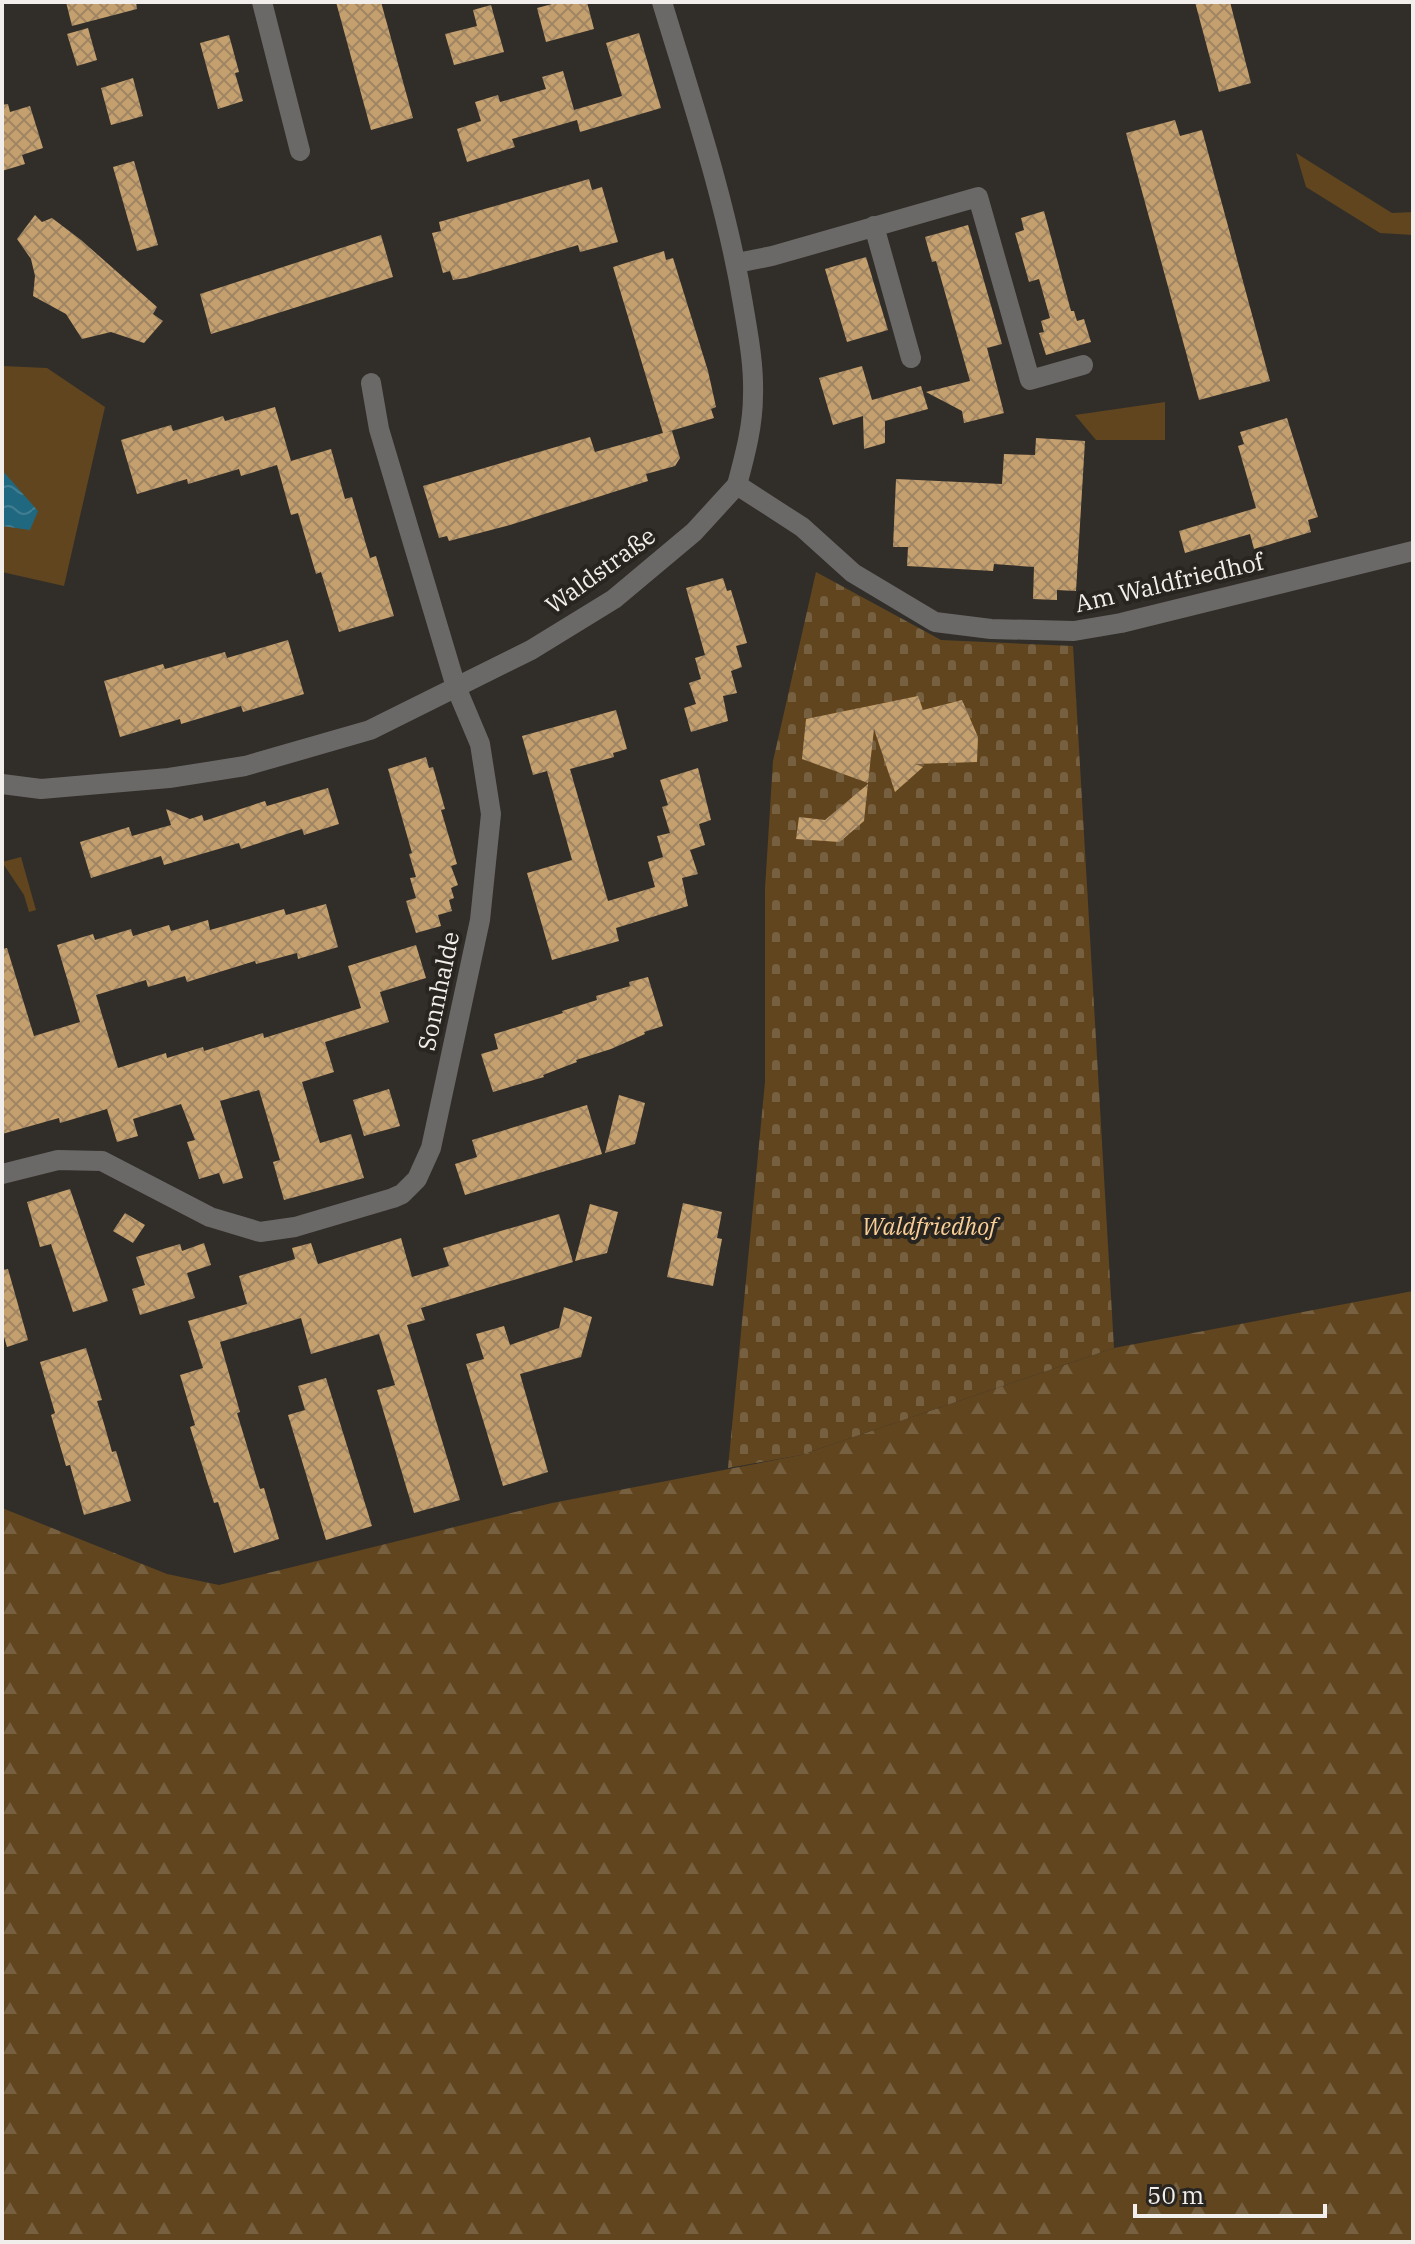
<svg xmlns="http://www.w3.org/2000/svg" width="1415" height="2244" font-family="'IBM Plex Serif',serif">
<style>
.green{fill:#60451f}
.forest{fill:url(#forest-firs)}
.cemetery{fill:url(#cemetery-stones)}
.water{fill:url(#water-waves)}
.building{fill:url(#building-cross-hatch)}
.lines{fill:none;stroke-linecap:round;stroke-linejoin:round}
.minor{stroke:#6b6967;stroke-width:20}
.tertiary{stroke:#6b6967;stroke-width:20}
.labels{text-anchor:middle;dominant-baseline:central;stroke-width:8;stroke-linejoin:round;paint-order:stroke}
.street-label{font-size:24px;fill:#f1eeeb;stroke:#28241f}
.park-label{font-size:24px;font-style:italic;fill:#facf97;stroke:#28241f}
</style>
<defs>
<pattern id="forest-firs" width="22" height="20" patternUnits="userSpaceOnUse" patternTransform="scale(2)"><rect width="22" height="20" fill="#60451f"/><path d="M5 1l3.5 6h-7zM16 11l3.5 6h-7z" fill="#776040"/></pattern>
<pattern id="cemetery-stones" width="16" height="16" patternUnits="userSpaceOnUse" patternTransform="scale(2)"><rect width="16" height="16" fill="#60451f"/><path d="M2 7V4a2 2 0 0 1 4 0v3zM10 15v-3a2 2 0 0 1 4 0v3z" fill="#776040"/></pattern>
<pattern id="water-waves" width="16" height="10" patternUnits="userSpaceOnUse" patternTransform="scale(2)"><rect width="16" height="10" fill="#206880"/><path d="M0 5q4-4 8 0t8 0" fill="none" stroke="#417e92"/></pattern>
<pattern id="building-cross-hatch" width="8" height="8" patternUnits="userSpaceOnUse" patternTransform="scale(2)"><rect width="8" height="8" fill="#c5a06f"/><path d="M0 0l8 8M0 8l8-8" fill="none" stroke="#a08563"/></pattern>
</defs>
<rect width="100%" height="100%" fill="#312e29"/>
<path class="green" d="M 1296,153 L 1392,213 L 1413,212 L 1413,235 L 1380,233 L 1306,187 Z
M 2,366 L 47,368 L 105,407 L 64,586 L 2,572 Z
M 1165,402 L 1165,440 L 1096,440 L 1075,415 Z
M 21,857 L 36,910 L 29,912 L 24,895 L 2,862 Z"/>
<path class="forest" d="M 1413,1291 L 1413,2242 L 2,2242 L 2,1508 L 167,1574 L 219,1585 L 552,1503 L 801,1455 L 1114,1348 Z"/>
<path class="cemetery" d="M 816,572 L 941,640 L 1073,646 L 1114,1348 L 801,1455 L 728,1468 L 765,1082 L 765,889 L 773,761 Z"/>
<path class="water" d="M 2,470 L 38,511 L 30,530 L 2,526 Z"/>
<path class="building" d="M 66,2 L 136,2 L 137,9 L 72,26 Z
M 336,2 L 381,2 L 413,118 L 371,130 Z
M 560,2 L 587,2 L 594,29 L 546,42 L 537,8 Z
M 1195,2 L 1230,2 L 1251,83 L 1219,92 Z
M 491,5 L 504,52 L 454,65 L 445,34 L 477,26 L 473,10 Z
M 88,28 L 97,60 L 77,66 L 67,34 Z
M 639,33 L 661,108 L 580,132 L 577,120 L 512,139 L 515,147 L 467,162 L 457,129 L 481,121 L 475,102 L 498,95 L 500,102 L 546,89 L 542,77 L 563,71 L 576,117 L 574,110 L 622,96 L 606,43 Z
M 229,35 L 239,72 L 235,73 L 243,101 L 218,109 L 200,43 Z
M 133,78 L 143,116 L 111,125 L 101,88 Z
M 8,104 L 10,112 L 30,106 L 43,148 L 22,155 L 25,164 L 2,171 L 2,105 Z
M 1175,120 L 1180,136 L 1202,130 L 1270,381 L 1199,400 L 1126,133 Z
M 134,161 L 158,245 L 137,251 L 113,167 Z
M 589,179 L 592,190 L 602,187 L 618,242 L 580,252 L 578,245 L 466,278 L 453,280 L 450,271 L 443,273 L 432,233 L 441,231 L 439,222 Z
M 1044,211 L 1071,311 L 1074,311 L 1077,321 L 1084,319 L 1091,342 L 1046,355 L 1039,333 L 1044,332 L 1041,321 L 1050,318 L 1039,279 L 1029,282 L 1015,233 L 1024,230 L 1021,218 Z
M 35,215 L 42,222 L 52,218 L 81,240 L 157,307 L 153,314 L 163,321 L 144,343 L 111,332 L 82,339 L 66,314 L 33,296 L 35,276 L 31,259 L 17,239 Z
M 968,225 L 1002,344 L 987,348 L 1004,413 L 964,423 L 962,411 L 926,392 L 970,381 L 936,261 L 932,262 L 925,237 Z
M 381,235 L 393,277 L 211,334 L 200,294 Z
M 664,251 L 666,260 L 673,258 L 708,371 L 716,407 L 711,409 L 714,418 L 664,433 L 672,431 L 680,458 L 675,466 L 646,474 L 648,481 L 510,525 L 449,541 L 447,536 L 439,538 L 423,486 L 590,437 L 595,452 L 663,433 L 613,267 Z
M 866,257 L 888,330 L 847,342 L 825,269 Z
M 862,366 L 872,400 L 921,386 L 928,409 L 885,421 L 885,443 L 864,449 L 863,416 L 833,425 L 819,378 Z
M 275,407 L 291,461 L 331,449 L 345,499 L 352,497 L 370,558 L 376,556 L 394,616 L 339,632 L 321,572 L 316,574 L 298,513 L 291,515 L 277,465 L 241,476 L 239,469 L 188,484 L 187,479 L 137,494 L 121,440 L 171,425 L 173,431 L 223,416 L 225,421 Z
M 1287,418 L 1318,517 L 1308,520 L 1311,532 L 1254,549 L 1250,534 L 1185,553 L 1179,531 L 1256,508 L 1238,446 L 1244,444 L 1240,432 Z
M 1036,438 L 1085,441 L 1076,591 L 1057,590 L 1057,600 L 1033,599 L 1034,567 L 994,564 L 993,571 L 907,566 L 908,547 L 893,547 L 896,479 L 1002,484 L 1004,454 L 1035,455 Z
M 723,578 L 727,591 L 731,590 L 747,643 L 736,646 L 742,667 L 731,671 L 737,693 L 723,696 L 728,721 L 691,732 L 684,708 L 696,704 L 689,683 L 701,679 L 695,658 L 705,655 L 686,588 Z
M 288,640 L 304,694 L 243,712 L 241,706 L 181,724 L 180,719 L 120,737 L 104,681 L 163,664 L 165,669 L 225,652 L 227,658 Z
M 918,696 L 923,710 L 962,700 L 978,737 L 977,762 L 915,764 L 923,767 L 895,792 L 874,729 L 868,783 L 802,759 L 806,719 Z
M 616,710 L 627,749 L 613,753 L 614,757 L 570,769 L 608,901 L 655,887 L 648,862 L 663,857 L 657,836 L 670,833 L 662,807 L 668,805 L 660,780 L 698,768 L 711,820 L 699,824 L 705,845 L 690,850 L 698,874 L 682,878 L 688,906 L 616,928 L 619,941 L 552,960 L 527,873 L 572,860 L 547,771 L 533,775 L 522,736 Z
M 426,757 L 429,768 L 433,767 L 445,809 L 441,810 L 457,864 L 451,866 L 458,885 L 451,888 L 454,898 L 449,900 L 452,911 L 438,915 L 441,926 L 416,933 L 406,901 L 416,898 L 410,878 L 416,877 L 409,854 L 412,853 L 388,769 Z
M 868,784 L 864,821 L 842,840 L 839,842 L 796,839 L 799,817 L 825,820 Z
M 328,788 L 339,824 L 304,835 L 302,829 L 241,849 L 239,843 L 164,865 L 161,856 L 91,878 L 80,842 L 129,827 L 132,836 L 171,825 L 166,809 L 190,819 L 202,815 L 204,821 L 265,801 L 267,806 Z
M 326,904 L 338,947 L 298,959 L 297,953 L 256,964 L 255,961 L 187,982 L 185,976 L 148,987 L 146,980 L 96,995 L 118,1068 L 166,1053 L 167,1058 L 203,1047 L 204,1051 L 263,1033 L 264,1038 L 361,1008 L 348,966 L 416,945 L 426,978 L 380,992 L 389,1022 L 325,1042 L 334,1072 L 302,1082 L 320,1143 L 351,1134 L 364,1178 L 284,1200 L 273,1162 L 280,1160 L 259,1090 L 220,1101 L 243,1178 L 223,1184 L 219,1173 L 199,1179 L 187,1142 L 195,1140 L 181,1104 L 133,1119 L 138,1136 L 117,1142 L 107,1109 L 60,1123 L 59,1118 L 2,1134 L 2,949 L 7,948 L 34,1036 L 80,1022 L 57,945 L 93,934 L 95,940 L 131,929 L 133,936 L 169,925 L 171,931 L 208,920 L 210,930 L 284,909 L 286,915 Z
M 648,977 L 663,1026 L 644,1032 L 645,1034 L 611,1049 L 576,1060 L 577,1062 L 543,1075 L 544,1077 L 493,1092 L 481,1054 L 498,1049 L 494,1034 L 563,1013 L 562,1011 L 597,1000 L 596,996 L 630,986 L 629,982 Z
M 389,1089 L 400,1126 L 364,1136 L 353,1100 Z
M 619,1095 L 645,1103 L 635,1144 L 605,1153 Z
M 587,1105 L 602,1154 L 465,1195 L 455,1164 L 477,1157 L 472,1140 Z
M 70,1189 L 108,1301 L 73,1312 L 51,1244 L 40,1247 L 27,1202 Z
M 683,1203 L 722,1212 L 717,1238 L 722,1239 L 713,1286 L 667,1277 Z
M 590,1204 L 618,1212 L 607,1253 L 575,1261 Z
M 125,1213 L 145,1225 L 133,1243 L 113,1231 Z
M 559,1214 L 573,1262 L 421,1308 L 425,1320 L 407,1325 L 460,1500 L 414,1513 L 377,1390 L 395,1385 L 379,1334 L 311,1354 L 301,1318 L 220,1342 L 240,1412 L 237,1413 L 260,1489 L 264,1488 L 279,1539 L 234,1553 L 218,1502 L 214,1503 L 190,1427 L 195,1425 L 180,1375 L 203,1368 L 188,1321 L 247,1304 L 239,1276 L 295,1259 L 292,1248 L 311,1243 L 318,1264 L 401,1238 L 412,1277 L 449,1266 L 443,1248 Z
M 204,1243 L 211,1265 L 187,1273 L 195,1298 L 140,1315 L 132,1289 L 145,1285 L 136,1257 L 180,1244 L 182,1251 Z
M 8,1269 L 28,1340 L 7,1347 L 2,1330 L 2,1270 Z
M 564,1307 L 592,1317 L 581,1357 L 520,1374 L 548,1472 L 503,1486 L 466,1364 L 484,1359 L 476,1334 L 504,1326 L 510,1345 L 559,1328 Z
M 86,1348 L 102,1400 L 97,1401 L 105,1427 L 112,1452 L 116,1451 L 131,1501 L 84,1515 L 70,1465 L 66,1466 L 51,1415 L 55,1413 L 40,1362 Z
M 326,1378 L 372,1526 L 326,1540 L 288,1415 L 305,1410 L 298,1386 Z"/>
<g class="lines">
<path class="minor" d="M 262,2 L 300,151
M 874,226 L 911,358
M 737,263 L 772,256 L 978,197 L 1030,380 L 1083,365
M 2,784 L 41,789 L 169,778 L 245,766 L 370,730 L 531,650 L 614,599 L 694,532 L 737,485
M 2,1174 L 58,1160 L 102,1161 L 210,1217 L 260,1232 L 295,1227 L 393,1198 L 402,1194 L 417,1179 L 431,1148 L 480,920 L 491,814 L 480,744 L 456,687 L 379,429 L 371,383"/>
<path class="tertiary" d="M 662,2 C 692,101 726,201 743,304 C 748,334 754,364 753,395 C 753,426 745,455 737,485 L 802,527 L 853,573 L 935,622 L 991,629 L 1074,631 L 1121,623 L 1413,551"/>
</g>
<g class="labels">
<g class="street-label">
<text transform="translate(600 570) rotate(-36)">Waldstraße</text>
<text transform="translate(1169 582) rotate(-13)">Am Waldfriedhof</text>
<text transform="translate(438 991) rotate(-78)">Sonnhalde</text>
</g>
<g class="park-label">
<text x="929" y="1226">Waldfriedhof</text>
</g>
</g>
<rect width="1415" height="2244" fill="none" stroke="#f1eeeb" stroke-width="8"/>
<path d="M1135 2204v12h190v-12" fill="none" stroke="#f1eeeb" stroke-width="4"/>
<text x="1147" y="2204" font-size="24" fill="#f1eeeb" stroke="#28241f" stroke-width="6" paint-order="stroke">50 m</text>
</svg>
